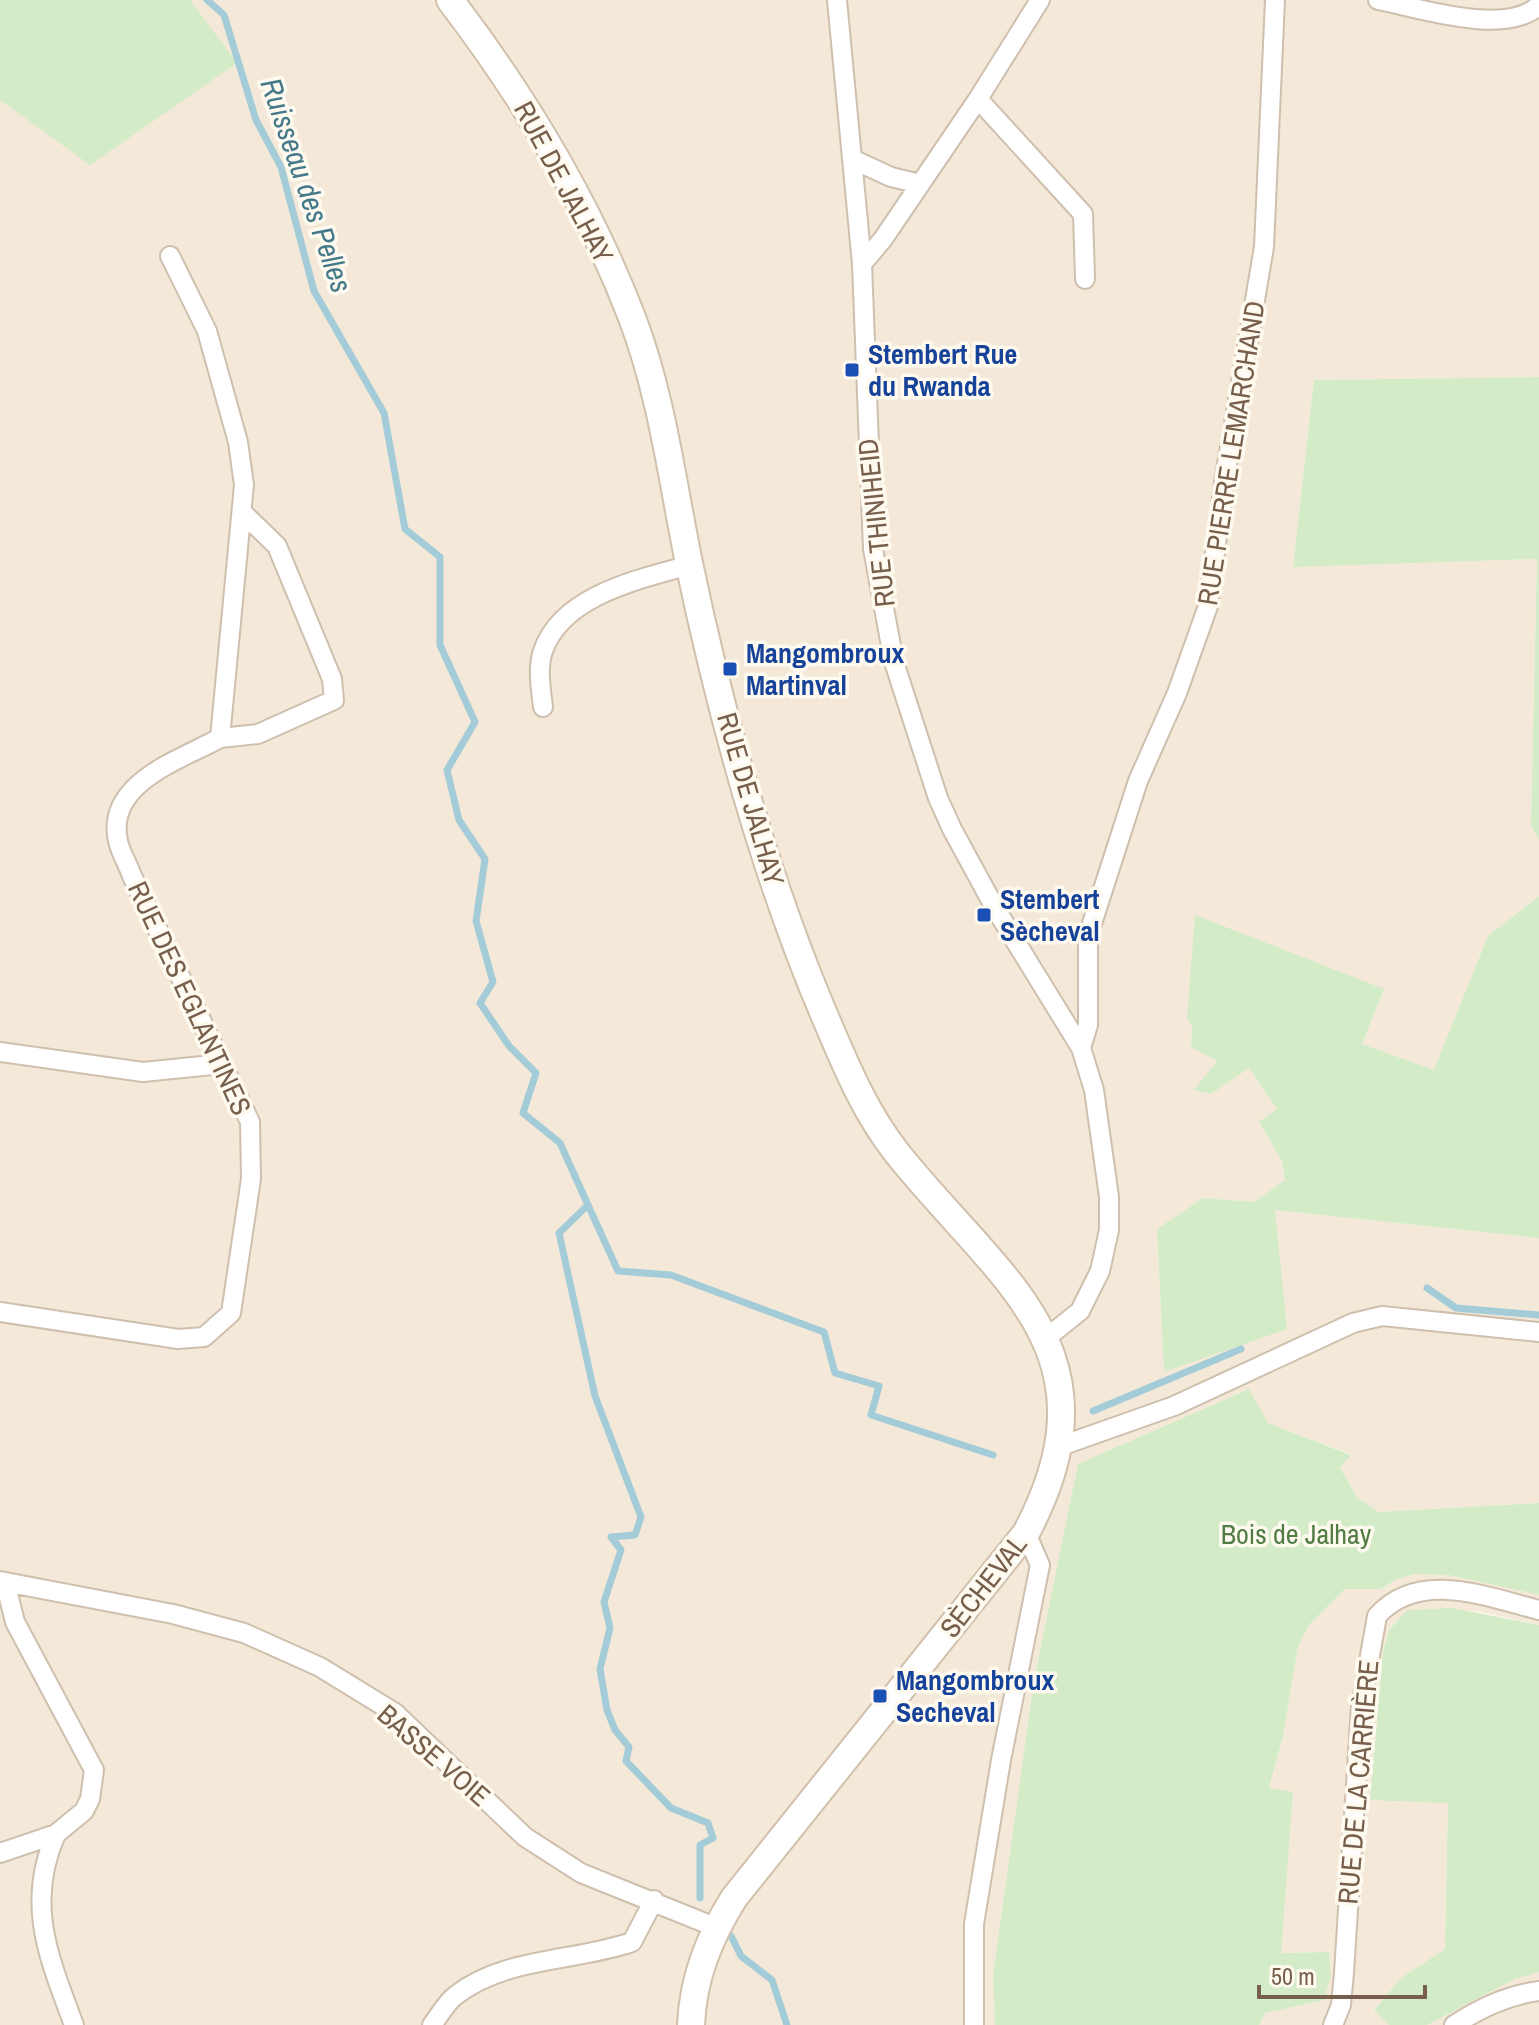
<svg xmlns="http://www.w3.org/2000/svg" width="1539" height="2025" font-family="'Archivo Narrow',sans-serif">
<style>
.residential{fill:#f4e9d8}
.green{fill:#d3ebc7}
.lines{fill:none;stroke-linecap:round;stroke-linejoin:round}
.stream{stroke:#a4ccd8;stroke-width:7}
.street-casing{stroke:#cfbfae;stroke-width:22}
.secondary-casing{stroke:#d1c0ac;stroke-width:30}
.street{stroke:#fff;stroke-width:18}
.secondary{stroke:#fff;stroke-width:26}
.transit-dot{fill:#1a4fb4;stroke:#fffaf0;stroke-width:3}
.labels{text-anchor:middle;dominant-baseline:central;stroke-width:7;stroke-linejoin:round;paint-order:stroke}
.street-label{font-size:28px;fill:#775f4c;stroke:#fffaf0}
.transit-label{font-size:28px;font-weight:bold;fill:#164399;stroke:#fffaf0;text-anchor:start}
.park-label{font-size:28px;fill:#517d44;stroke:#fffaf0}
.water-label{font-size:30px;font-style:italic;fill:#467a8a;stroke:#fffaf0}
</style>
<rect width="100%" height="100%" fill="#fcf6e9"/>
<path class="residential" d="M 0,0 L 1539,0 L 1539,377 L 1314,380 L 1293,566 L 1537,559 L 1531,823 L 1539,841 L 1539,896 L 1488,936 L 1435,1071 L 1362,1044 L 1384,990 L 1192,1025 L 1191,1047 L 1217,1061 L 1211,1094 L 1248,1067 L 1277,1109 L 1259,1123 L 1282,1161 L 1285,1181 L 1255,1202 L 1203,1198 L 1157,1229 L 1164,1371 L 1275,1210 L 1539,1238 L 1539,1503 L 1378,1512 L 1357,1497 L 1340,1468 L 1351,1454 L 1267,1423 L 1249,1389 L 1078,1464 L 1034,1680 L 993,1975 L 995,2025 L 0,2025 Z
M 1414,1574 L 1449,1575 L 1539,1595 L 1539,1625 L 1478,1611 L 1407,1610 L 1389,1630 L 1383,1652 L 1370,1799 L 1448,1802 L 1445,1949 L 1401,1978 L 1374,2009 L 1389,2025 L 1259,2025 L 1265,2013 L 1324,2000 L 1329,1952 L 1280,1953 L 1293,1793 L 1269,1789 L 1283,1736 L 1298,1646 L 1309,1625 L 1345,1589 L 1381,1589 L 1395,1580 Z
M 1539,1972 L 1539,2025 L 1427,2025 L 1515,1979 Z"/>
<path class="green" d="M 0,0 L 190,0 L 237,63 L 90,165 L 0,100 Z
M 1539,377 L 1539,841 L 1531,824 L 1537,559 L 1293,567 L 1314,380 Z
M 1539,896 L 1539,1238 L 1275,1210 L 1287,1329 L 1164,1372 L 1157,1229 L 1203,1198 L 1255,1202 L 1285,1180 L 1282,1161 L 1259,1122 L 1277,1109 L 1249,1068 L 1211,1094 L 1194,1090 L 1217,1061 L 1191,1047 L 1192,1025 L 1187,1019 L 1195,915 L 1384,989 L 1362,1044 L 1434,1070 L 1488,936 Z
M 1249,1389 L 1268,1423 L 1351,1455 L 1340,1468 L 1357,1497 L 1378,1512 L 1539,1503 L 1539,1595 L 1449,1575 L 1414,1574 L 1395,1580 L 1381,1589 L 1345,1589 L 1309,1625 L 1298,1646 L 1283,1736 L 1269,1788 L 1293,1792 L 1281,1953 L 1329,1952 L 1331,1976 L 1324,2000 L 1265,2013 L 1259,2025 L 995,2025 L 993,1975 L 1034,1680 L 1078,1464 Z
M 1452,1608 L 1539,1625 L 1539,1972 L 1515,1979 L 1427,2025 L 1389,2025 L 1374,2010 L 1401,1978 L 1445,1949 L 1448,1803 L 1370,1800 L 1383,1652 L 1389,1630 L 1407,1610 Z"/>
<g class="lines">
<path class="stream" d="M 207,0 L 224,15 L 256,120 L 281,167 L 314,291 L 384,413 L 405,529 L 440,557 L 440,645 L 475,722 L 447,770 L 459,820 L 485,859 L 476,921 L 493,982 L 480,1003 L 509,1046 L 536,1073 L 523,1113 L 560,1143 L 588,1205 L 559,1233 L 595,1396 L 641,1517 L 635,1535 L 611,1537 L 621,1550 L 604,1602 L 610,1628 L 600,1669 L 607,1710 L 615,1730 L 629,1747 L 626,1761 L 671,1808 L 708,1823 L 713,1838 L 700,1845 L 700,1898
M 588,1205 L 618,1271 L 671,1275 L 824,1332 L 835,1373 L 879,1386 L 871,1415 L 993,1455
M 1427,1288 L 1456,1308 L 1539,1315
M 1093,1411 L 1241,1349
M 731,1936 L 741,1956 L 772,1980 L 787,2025"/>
<defs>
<path id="street" d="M 837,0 L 862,264 L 873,549 L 894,662 L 938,798 L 952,829 L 995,908 L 1081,1048
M 1040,0 L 978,99 L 1083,214 L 1085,279
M 1378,0 C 1419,8 1507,37 1539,5
M 852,159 L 891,177 L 920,184
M 862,264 L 883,239 L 978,99
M 543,707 C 541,690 537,668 543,651 C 562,595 640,579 690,565
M 220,738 L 258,734 L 334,700 L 332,679 L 277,546 L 243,513
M 0,1052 L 143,1072 L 222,1064
M 0,1312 L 178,1339 L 204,1337 L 231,1313 L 251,1179 L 250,1122 L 132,876 C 128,864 120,852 118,841 C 105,783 180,760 220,738 L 244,485 L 238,442 L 207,331 L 170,256
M 1045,1339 L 1080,1311 L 1100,1271 L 1109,1230 L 1109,1197 L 1094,1090 L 1081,1048 L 1088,1025 L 1088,936 L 1138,781 L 1177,693 L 1208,606 L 1224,482 L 1264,247 L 1275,0
M 1058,1447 L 1174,1406 L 1353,1323 L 1382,1316 L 1539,1332
M 0,1581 L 173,1614 L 244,1633 L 320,1667 L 395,1713 L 525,1837 L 581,1873 L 715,1927
M 56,1834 C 25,1904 49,1958 74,2025
M 0,1853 L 56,1834 L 84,1811 L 90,1799 L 94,1770 L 15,1622 L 5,1582
M 432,2025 C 439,2016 446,2003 455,1996 C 504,1957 574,1962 632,1942 L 654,1900
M 974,2025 L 974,1924 L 1001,1760 L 1040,1565 L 1026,1533
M 1333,2025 L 1341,2005 L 1344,1973 L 1361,1706 L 1377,1616 C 1419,1569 1487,1597 1539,1610
M 1454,2025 C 1481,2008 1507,1995 1539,1991"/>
<path id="secondary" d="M 450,0 C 524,97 587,201 631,315 C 662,395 672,480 689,563 C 722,720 765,879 829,1026 C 848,1071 867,1115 897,1153 C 999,1281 1123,1350 1026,1533 L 734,1898 C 709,1938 693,1978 691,2025"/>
</defs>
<use href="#street" class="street-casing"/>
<use href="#secondary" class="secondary-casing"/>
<use href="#street" class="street"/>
<use href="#secondary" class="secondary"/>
</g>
<g class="transit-dot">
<rect x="844" y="362" width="16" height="16" rx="4"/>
<rect x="722" y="661" width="16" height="16" rx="4"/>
<rect x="976" y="907" width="16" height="16" rx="4"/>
<rect x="872" y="1688" width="16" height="16" rx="4"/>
</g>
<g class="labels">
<g class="street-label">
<text transform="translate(564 182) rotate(62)">RUE DE JALHAY</text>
<text transform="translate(1231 453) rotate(-81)">RUE PIERRE LEMARCHAND</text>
<text transform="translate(876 523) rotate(-96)">RUE THINIHEID</text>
<text transform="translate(751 799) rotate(74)">RUE DE JALHAY</text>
<text transform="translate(190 998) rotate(65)">RUE DES EGLANTINES</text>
<text transform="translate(983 1586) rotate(-52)">SÈCHEVAL</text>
<text transform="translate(434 1755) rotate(41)">BASSE VOIE</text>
<text transform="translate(1358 1782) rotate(-85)">RUE DE LA CARRIÈRE</text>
</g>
<g class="transit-label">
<text x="868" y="354">Stembert Rue<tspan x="868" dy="32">du Rwanda</tspan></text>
<text x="746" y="653">Mangombroux<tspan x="746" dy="32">Martinval</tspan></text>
<text x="1000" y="899">Stembert<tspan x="1000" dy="32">Sècheval</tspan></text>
<text x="896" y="1680">Mangombroux<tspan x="896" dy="32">Secheval</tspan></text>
</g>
<g class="park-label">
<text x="1296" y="1534">Bois de Jalhay</text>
</g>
<g class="water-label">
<text transform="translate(307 185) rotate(71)">Ruisseau des Pelles</text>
</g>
</g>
<path d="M1259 1985v12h166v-12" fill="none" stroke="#775f4c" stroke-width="4"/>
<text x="1271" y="1985" font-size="24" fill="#775f4c" stroke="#fffaf0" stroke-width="6" paint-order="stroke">50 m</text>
</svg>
